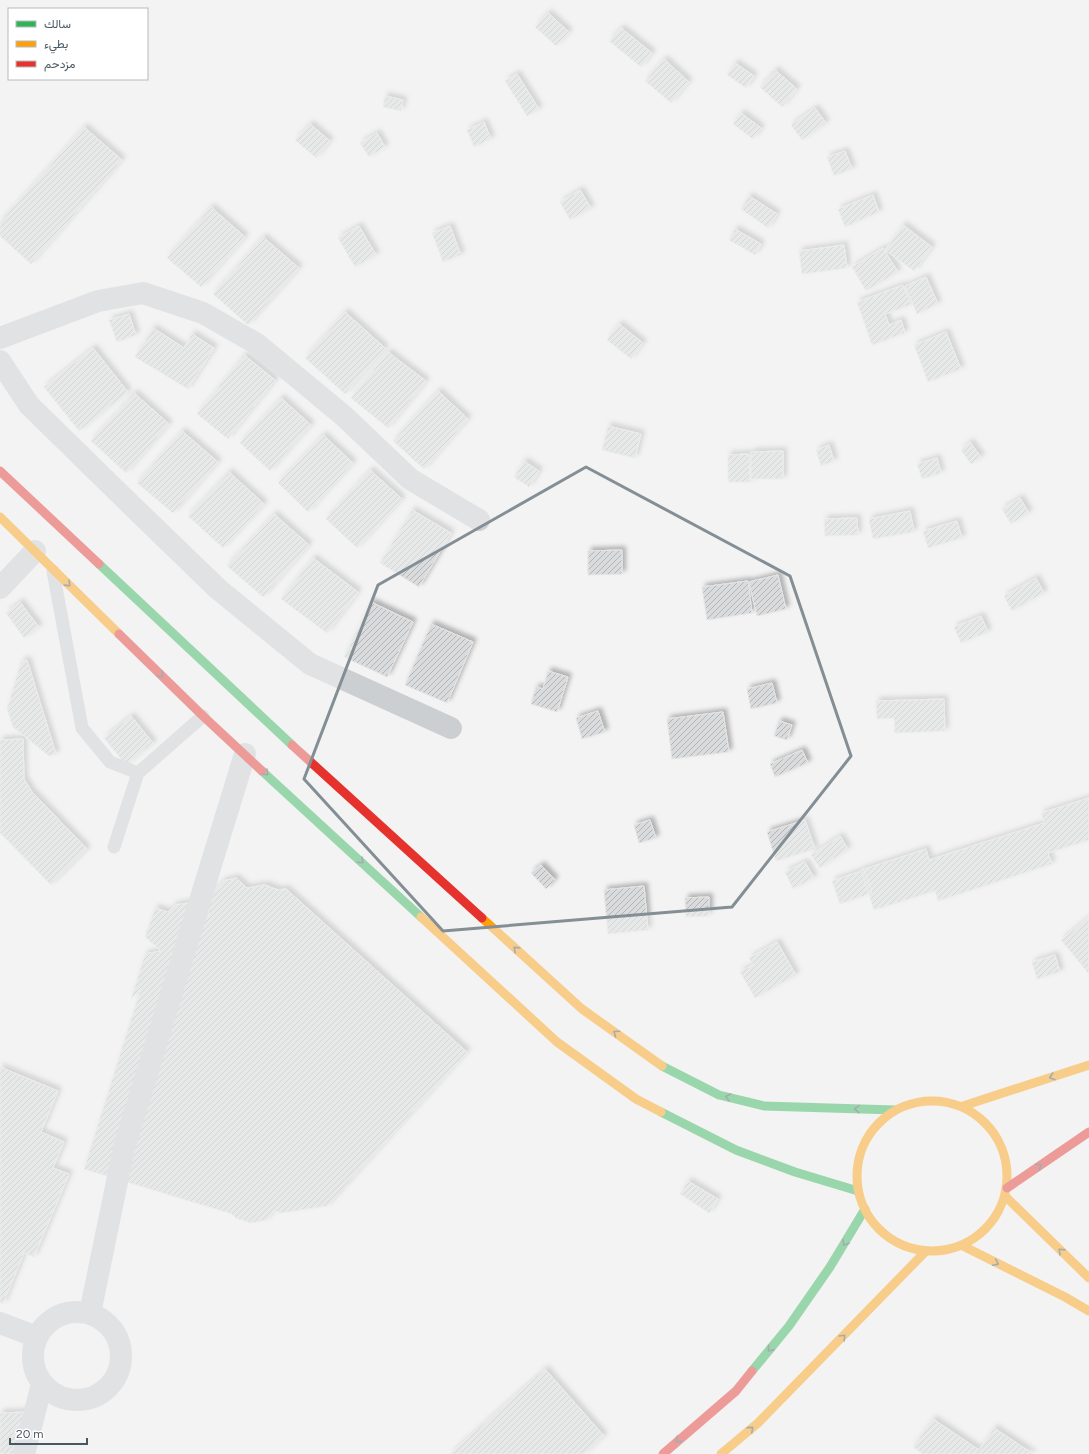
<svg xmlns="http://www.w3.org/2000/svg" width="1089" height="1454" font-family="Figtree,Vazirmatn,sans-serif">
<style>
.building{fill:url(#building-hatch);stroke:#e5e5e6;filter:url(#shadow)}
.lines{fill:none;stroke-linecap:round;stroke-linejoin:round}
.lane{stroke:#cccfd2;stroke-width:13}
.street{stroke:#cccfd2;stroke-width:22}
.fast{stroke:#30b455;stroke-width:9}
.slow{stroke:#ff9f0a;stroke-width:9}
.jam{stroke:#e5322d;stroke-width:9}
.oneway{stroke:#485862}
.marked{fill:none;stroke:#848e95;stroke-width:3;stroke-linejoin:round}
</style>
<defs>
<pattern id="building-hatch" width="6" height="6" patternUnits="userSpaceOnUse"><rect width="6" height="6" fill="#d9dbdc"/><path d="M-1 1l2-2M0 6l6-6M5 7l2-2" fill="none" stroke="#b2b4b6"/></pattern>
<filter id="shadow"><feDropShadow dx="3.5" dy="-3.5" stdDeviation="2" flood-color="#0004"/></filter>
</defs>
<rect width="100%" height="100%" fill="#f3f3f3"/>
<path class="building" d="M 548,13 L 569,32 L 556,46 L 535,27 Z
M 621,28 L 652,53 L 641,67 L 609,41 Z
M 664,59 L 689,82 L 671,103 L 645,81 Z
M 735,63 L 754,76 L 746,88 L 727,75 Z
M 775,70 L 797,89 L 782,107 L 760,87 Z
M 517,74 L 539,109 L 527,116 L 505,81 Z
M 385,96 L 403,100 L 401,111 L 383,107 Z
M 815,108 L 826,123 L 802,140 L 791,125 Z
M 741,113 L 761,128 L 753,139 L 733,124 Z
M 484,122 L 491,139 L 474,147 L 467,130 Z
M 310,124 L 330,141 L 316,158 L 295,140 Z
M 84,127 L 122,160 L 31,264 L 0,236 L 0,222 Z
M 377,133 L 385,147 L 369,157 L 360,143 Z
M 845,151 L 852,169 L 834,176 L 827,157 Z
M 580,190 L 591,208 L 570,220 L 560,202 Z
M 873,195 L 879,212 L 845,227 L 838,209 Z
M 749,196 L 777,214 L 768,228 L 741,209 Z
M 211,207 L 245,237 L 201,287 L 167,258 Z
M 903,225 L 932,247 L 914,271 L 885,250 Z
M 359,226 L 376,255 L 355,267 L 338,238 Z
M 450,226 L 461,255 L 443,262 L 432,233 Z
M 735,229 L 761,244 L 755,255 L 729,240 Z
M 263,237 L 299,268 L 248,325 L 213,294 Z
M 844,245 L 847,268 L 802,274 L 799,251 Z
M 883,248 L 898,272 L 866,291 L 852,267 Z
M 926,277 L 938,304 L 917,314 L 905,286 Z
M 903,285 L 911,305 L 885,314 L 889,325 L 901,320 L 905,333 L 872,345 L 857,302 Z
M 345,312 L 385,348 L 345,394 L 305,358 Z
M 129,314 L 136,335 L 117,342 L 109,320 Z
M 619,324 L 643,343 L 631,359 L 607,340 Z
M 153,328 L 184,348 L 192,334 L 214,348 L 188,389 L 135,357 Z
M 946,332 L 961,369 L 928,382 L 914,345 Z
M 93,348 L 128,392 L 79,431 L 44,387 Z
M 388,352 L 426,381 L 388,428 L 351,398 Z
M 244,355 L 275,380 L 228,439 L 197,414 Z
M 438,391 L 468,419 L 424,469 L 393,441 Z
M 134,393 L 169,424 L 126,473 L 91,441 Z
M 281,398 L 311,425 L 270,471 L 240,443 Z
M 608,426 L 641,434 L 635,458 L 602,450 Z
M 182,431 L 218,462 L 173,513 L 137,483 Z
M 323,435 L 353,463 L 308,512 L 278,483 Z
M 970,442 L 981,457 L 971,464 L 961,450 Z
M 829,445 L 834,461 L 821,466 L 816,450 Z
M 783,451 L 783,479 L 751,479 L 751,452 Z
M 749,454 L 750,482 L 728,482 L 728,455 Z
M 937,458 L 941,473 L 922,479 L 917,464 Z
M 524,461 L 539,471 L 529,487 L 514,477 Z
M 370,470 L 402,499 L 357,548 L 326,519 Z
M 229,472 L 264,504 L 223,548 L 188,516 Z
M 1020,498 L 1029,513 L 1011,524 L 1002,509 Z
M 412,510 L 451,533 L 419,587 L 380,563 Z
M 910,511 L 914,532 L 873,539 L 869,519 Z
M 274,514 L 309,545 L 263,597 L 227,566 Z
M 857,518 L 858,535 L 825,536 L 824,519 Z
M 957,521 L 962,538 L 928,548 L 923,531 Z
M 622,550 L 622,574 L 588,575 L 588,551 Z
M 313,558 L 358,592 L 327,633 L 281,599 Z
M 778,575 L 786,609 L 757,616 L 749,582 Z
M 1036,578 L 1044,593 L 1012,611 L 1004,596 Z
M 748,581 L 752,613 L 707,620 L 702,587 Z
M 20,602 L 39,627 L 24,638 L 6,613 Z
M 371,602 L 413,622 L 387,677 L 344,657 Z
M 981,616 L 988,632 L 961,643 L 954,627 Z
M 431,624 L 473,642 L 447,703 L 405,685 Z
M 27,660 L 56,754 L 49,756 L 13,727 L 7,709 L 21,662 Z
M 548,671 L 568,677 L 557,712 L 531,704 L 536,687 L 543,689 Z
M 772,683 L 777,703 L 751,709 L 747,689 Z
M 944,699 L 945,731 L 895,733 L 894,718 L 877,719 L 876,701 Z
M 598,711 L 605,732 L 582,739 L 576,718 Z
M 723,712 L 729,752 L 672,759 L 667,719 Z
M 131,716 L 153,743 L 126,765 L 104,738 Z
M 779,721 L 792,725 L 787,740 L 774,736 Z
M 23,739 L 24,779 L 32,792 L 87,849 L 51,885 L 0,833 L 0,740 Z
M 802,750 L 808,763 L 775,777 L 770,764 Z
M 1089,798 L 1089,840 L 1048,853 L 1052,864 L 938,901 L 935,891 L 874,910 L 861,870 L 926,849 L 929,860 L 1044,823 L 1041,813 Z
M 650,820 L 656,838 L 639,843 L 634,825 Z
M 805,820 L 815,849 L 776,861 L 767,832 Z
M 840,836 L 848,849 L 820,868 L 811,855 Z
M 805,862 L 814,878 L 793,889 L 785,872 Z
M 541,865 L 555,880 L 546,889 L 531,873 Z
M 864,870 L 872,893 L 840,904 L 832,881 Z
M 236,878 L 247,888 L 265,885 L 278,890 L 286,889 L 467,1052 L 327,1206 L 281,1213 L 274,1211 L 266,1220 L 251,1223 L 236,1218 L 232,1214 L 84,1169 L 141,988 L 131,999 L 145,954 L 161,951 L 145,937 L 155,908 L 168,912 L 175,905 L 194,902 L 209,916 L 206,898 L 223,881 Z
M 644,886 L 648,930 L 608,934 L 604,890 Z
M 709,897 L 709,916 L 686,917 L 685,898 Z
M 1089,917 L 1089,974 L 1061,940 Z
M 777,942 L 796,975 L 755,998 L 740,972 L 753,965 L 749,958 Z
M 1055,955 L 1060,972 L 1037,979 L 1032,962 Z
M 0,1067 L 58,1091 L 41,1132 L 64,1142 L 53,1168 L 69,1174 L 34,1257 L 24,1253 L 3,1304 L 0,1302 Z
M 688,1181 L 718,1199 L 709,1213 L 680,1194 Z
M 545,1369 L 604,1436 L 584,1454 L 450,1454 Z
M 27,1412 L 15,1454 L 0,1454 L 0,1413 Z
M 933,1419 L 979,1450 L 994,1428 L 1033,1454 L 923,1454 L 913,1447 Z"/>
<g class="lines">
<path class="lane" d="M 53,571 L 82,728 L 110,762 L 138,773 L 203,716
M 114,847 L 138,773"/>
<path class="street" d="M 0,338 L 98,301 L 143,293 L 203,313 L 257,344 L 345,417 L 410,479 L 479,520
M 0,361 L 29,405 L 126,500 L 218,589 L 310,664 L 451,728
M 0,588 L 35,551
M33 1356a44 44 0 1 1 88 0a44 44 0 1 1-88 0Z
M 90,1313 L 124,1148 L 245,754
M 0,1323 L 37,1337
M 24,1454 L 42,1384"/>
<path class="fast" d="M 99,564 L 292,745
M 262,771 L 421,917
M 662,1066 L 719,1095 L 764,1106 L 895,1110
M 661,1112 L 736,1150 L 795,1172 L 858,1191
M 752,1371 L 789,1326 L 830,1267 L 865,1209"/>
<path class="slow" d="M 0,517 L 119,634
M 421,917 L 557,1042 L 636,1099 L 661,1112
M 482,918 L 582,1009 L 662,1066
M857 1176a75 75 0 1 1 150 0a75 75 0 1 1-150 0Z
M 963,1106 L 1089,1065
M 1005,1196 L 1089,1278
M 961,1245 L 1065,1297 L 1089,1311
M 721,1454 L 758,1423 L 926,1251"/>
<path class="jam" d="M 0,471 L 99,564
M 119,634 L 203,716 L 262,771
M 292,745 L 482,918
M 1007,1188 L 1089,1132
M 663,1454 L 736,1391 L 752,1371"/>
</g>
<defs><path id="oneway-chevron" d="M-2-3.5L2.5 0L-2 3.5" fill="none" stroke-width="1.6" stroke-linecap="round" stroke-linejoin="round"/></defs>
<g class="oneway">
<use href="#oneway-chevron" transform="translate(68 584) rotate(44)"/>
<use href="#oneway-chevron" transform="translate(161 675) rotate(44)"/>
<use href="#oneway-chevron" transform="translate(266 773) rotate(43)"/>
<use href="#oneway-chevron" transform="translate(361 861) rotate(43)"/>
<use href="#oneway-chevron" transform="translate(516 949) rotate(-138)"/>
<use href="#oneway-chevron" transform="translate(616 1033) rotate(-145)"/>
<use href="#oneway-chevron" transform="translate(1052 1077) rotate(162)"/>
<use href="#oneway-chevron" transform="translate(728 1097) rotate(-166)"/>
<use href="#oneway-chevron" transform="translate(857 1109) rotate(-178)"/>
<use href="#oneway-chevron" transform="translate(1039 1166) rotate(-35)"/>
<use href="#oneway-chevron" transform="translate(845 1243) rotate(121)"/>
<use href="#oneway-chevron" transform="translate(1061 1251) rotate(-136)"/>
<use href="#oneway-chevron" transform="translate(996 1263) rotate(26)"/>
<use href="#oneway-chevron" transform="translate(843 1337) rotate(-46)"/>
<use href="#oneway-chevron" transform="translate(770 1349) rotate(129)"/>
<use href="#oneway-chevron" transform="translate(751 1429) rotate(-40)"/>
<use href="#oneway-chevron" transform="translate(678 1440) rotate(139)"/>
</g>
<path d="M0 0H1089V1454H0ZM 586,467 L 790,576 L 851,756 L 732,907 L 443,931 L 304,779 L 378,585 Z" fill="#f3f3f3" fill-opacity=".55" fill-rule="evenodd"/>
<path class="marked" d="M 586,467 L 790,576 L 851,756 L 732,907 L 443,931 L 304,779 L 378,585 Z"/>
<rect x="8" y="8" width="140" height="72" fill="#ffffff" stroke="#b6bcc0"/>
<rect x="16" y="21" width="20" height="6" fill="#30b455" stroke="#b6bcc0"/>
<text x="44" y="28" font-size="12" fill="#485862">سالك</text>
<rect x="16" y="41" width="20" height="6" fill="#ff9f0a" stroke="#b6bcc0"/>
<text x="44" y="48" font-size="12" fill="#485862">بطيء</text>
<rect x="16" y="61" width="20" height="6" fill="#e5322d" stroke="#b6bcc0"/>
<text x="44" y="68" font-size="12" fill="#485862">مزدحم</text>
<path d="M10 1438v6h77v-6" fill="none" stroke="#485862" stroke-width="2"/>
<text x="16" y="1438" font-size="12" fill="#485862" stroke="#ffffff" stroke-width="3" paint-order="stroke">20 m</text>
</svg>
